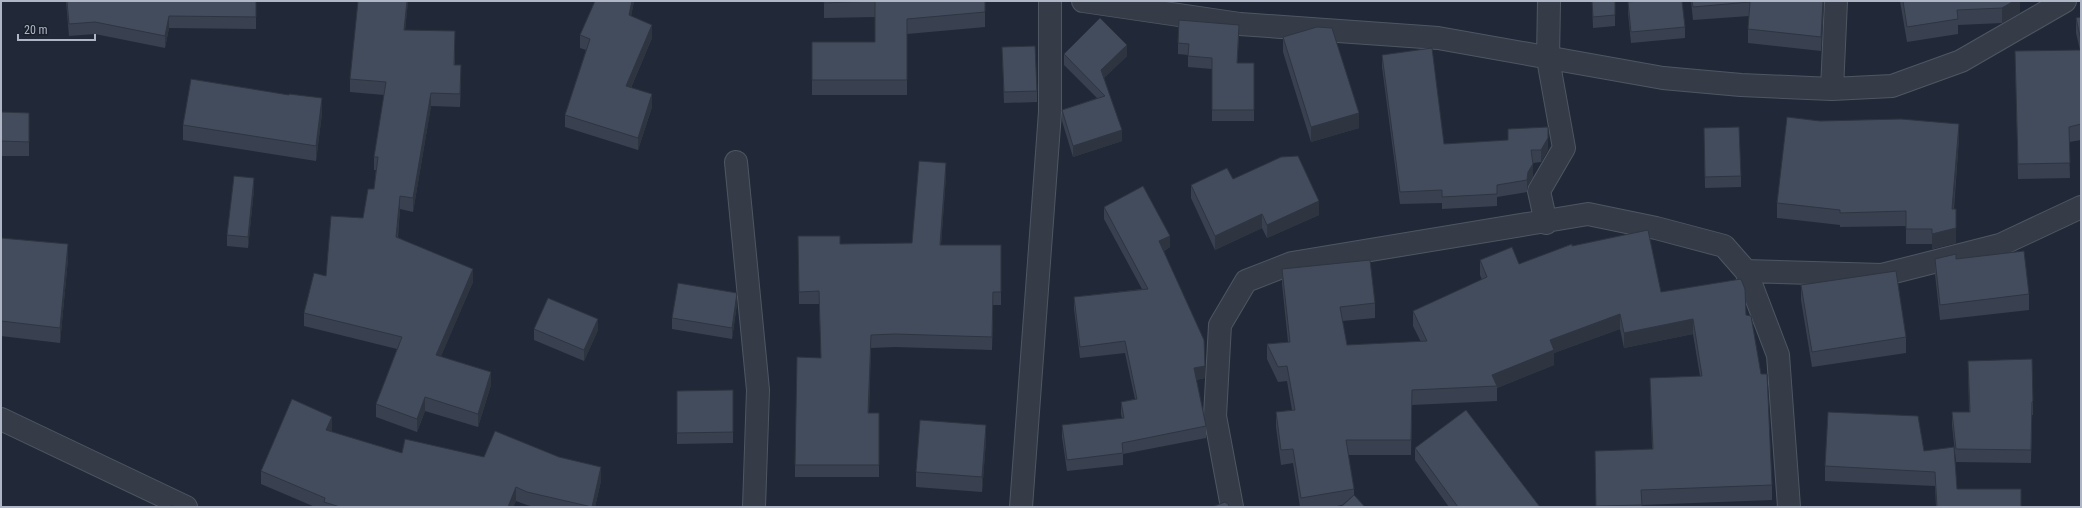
<svg xmlns="http://www.w3.org/2000/svg" width="2082" height="508" font-family="'Roboto Condensed',sans-serif">
<style>
.lines{fill:none;stroke-linecap:round;stroke-linejoin:round}
.minor-casing{stroke:#4f5663;stroke-width:24}
.minor{stroke:#353c48;stroke-width:22}
.wall{fill:#394150}
.shaded-wall{fill:#2e3541}
.building{fill:#424c5d;stroke:#2e3541}
</style>
<rect width="100%" height="100%" fill="#212938"/>
<g class="lines">
<defs>
<path id="minor" d="M 1083,1 L 1240,24 L 1438,38 L 1663,78 L 1741,85 L 1832,89 L 1892,86 L 1961,61 L 2065,1
M 1832,89 L 1836,1
M 736,162 L 758,390 L 754,507
M 1546,223 L 1539,191 L 1564,148 L 1548,59 L 1549,1
M 1746,271 L 1882,275 L 2000,245 L 2081,207
M 1,419 L 186,507
M 1021,507 L 1050,112 L 1050,1
M 1232,507 L 1215,416 L 1220,325 L 1246,281 L 1292,263 L 1588,214 L 1656,228 L 1724,246 L 1746,271 L 1778,355 L 1789,507"/>
</defs>
<use href="#minor" class="minor-casing"/>
<use href="#minor" class="minor"/>
</g>
<path class="wall" d="M 66,1 L 256,1 L 256,29 L 169,28 L 165,48 L 95,34 L 69,36 Z
M 408,1 L 405,30 L 455,45 L 455,65 L 461,78 L 460,107 L 431,106 L 413,212 L 400,209 L 398,237 L 473,282 L 441,356 L 491,385 L 478,427 L 425,411 L 417,432 L 376,417 L 376,404 L 397,349 L 304,326 L 304,313 L 326,276 L 363,218 L 374,189 L 376,170 L 374,170 L 374,157 L 384,95 L 350,92 L 350,79 Z
M 634,1 L 631,16 L 652,38 L 631,88 L 652,107 L 638,150 L 565,127 L 565,115 L 586,50 L 580,48 L 580,35 Z
M 824,1 L 985,1 L 985,27 L 907,34 L 907,95 L 812,95 L 812,42 L 875,42 L 875,17 L 824,18 Z
M 1592,1 L 1615,1 L 1615,26 L 1593,28 Z
M 1691,1 L 1824,1 L 1821,51 L 1748,43 L 1748,29 L 1749,16 L 1693,20 Z
M 1900,1 L 2020,1 L 2020,13 L 2002,23 L 1958,25 L 1958,34 L 1907,42 Z
M 1628,2 L 1685,27 L 1685,38 L 1631,43 L 1628,13 Z
M 2081,17 L 2081,140 L 2069,142 L 2070,178 L 2018,179 L 2015,51 L 2080,50 L 2076,33 L 2076,18 Z
M 1239,36 L 1237,63 L 1254,63 L 1254,121 L 1212,121 L 1212,69 L 1188,67 L 1188,55 L 1178,54 L 1178,43 Z
M 1283,37 L 1359,128 L 1311,142 L 1283,52 Z
M 1002,47 L 1037,91 L 1037,102 L 1004,103 Z
M 1064,54 L 1127,56 L 1104,78 L 1122,141 L 1073,157 L 1062,121 L 1062,110 L 1097,98 L 1064,65 Z
M 1382,55 L 1444,144 L 1508,140 L 1508,129 L 1548,150 L 1541,162 L 1533,163 L 1533,177 L 1528,185 L 1527,192 L 1497,197 L 1497,206 L 1442,209 L 1442,203 L 1400,204 L 1382,67 Z
M 1,112 L 29,113 L 29,156 L 1,156 Z
M 322,113 L 316,161 L 183,140 L 183,125 Z
M 1704,128 L 1741,176 L 1741,187 L 1705,188 Z
M 1959,138 L 1954,209 L 1956,243 L 1932,249 L 1932,244 L 1906,244 L 1906,226 L 1840,227 L 1840,225 L 1777,218 L 1777,203 Z
M 946,175 L 941,245 L 1001,245 L 1001,305 L 993,305 L 992,350 L 895,347 L 871,348 L 869,413 L 879,413 L 879,477 L 795,477 L 795,465 L 821,358 L 819,304 L 799,304 L 798,236 L 840,244 L 912,243 Z
M 1233,179 L 1319,215 L 1267,238 L 1262,228 L 1215,250 L 1191,198 L 1191,185 Z
M 254,189 L 248,248 L 227,246 L 227,235 Z
M 1104,207 L 1170,247 L 1164,251 L 1205,378 L 1196,380 L 1206,426 L 1206,438 L 1123,454 L 1123,465 L 1067,471 L 1062,437 L 1062,425 L 1122,418 L 1121,414 L 1121,402 L 1135,399 L 1125,353 L 1080,358 L 1074,309 L 1074,297 L 1142,289 L 1104,219 Z
M 1,238 L 68,259 L 60,343 L 1,336 Z
M 1572,246 L 1661,292 L 1746,315 L 1772,485 L 1772,500 L 1642,505 L 1642,507 L 1596,507 L 1595,465 L 1652,449 L 1650,378 L 1700,376 L 1693,334 L 1624,348 L 1620,329 L 1554,353 L 1554,365 L 1497,388 L 1497,401 L 1412,405 L 1411,455 L 1348,455 L 1354,489 L 1354,495 L 1342,505 L 1332,507 L 1300,507 L 1293,463 L 1281,465 L 1276,427 L 1276,412 L 1292,410 L 1287,381 L 1278,382 L 1267,359 L 1267,344 L 1288,342 L 1282,284 L 1282,269 L 1375,303 L 1375,318 L 1342,321 L 1347,345 L 1421,342 L 1413,326 L 1413,311 L 1482,280 L 1480,275 L 1480,260 L 1519,264 Z
M 1935,259 L 1956,259 L 2029,294 L 2029,310 L 1940,320 L 1935,274 Z
M 1801,285 L 1906,337 L 1906,353 L 1812,367 L 1801,300 Z
M 737,304 L 732,339 L 672,329 L 672,318 Z
M 534,329 L 598,330 L 584,361 L 534,340 Z
M 1968,361 L 2033,401 L 2033,415 L 2032,415 L 2031,463 L 1956,462 L 1952,425 L 1952,412 L 1969,412 Z
M 733,390 L 733,443 L 677,444 L 677,391 Z
M 332,430 L 332,432 L 402,453 L 484,457 L 601,481 L 595,507 L 534,507 L 527,505 L 516,501 L 513,507 L 315,507 L 261,484 L 261,471 Z
M 986,440 L 982,492 L 916,487 L 916,472 Z
M 1415,448 L 1540,507 L 1449,507 L 1415,460 Z
M 1924,451 L 1957,489 L 2021,507 L 1936,507 L 1935,486 L 1825,481 L 1825,466 Z"/>
<path class="shaded-wall" d="M 407,1 L 408,1 L 404,43 L 404,30 Z
M 632,1 L 634,1 L 629,28 L 629,15 Z
M 1823,1 L 1824,1 L 1821,51 L 1821,37 Z
M 2014,1 L 2020,1 L 2020,13 L 2002,23 L 2002,8 Z
M 169,16 L 169,28 L 165,48 L 165,36 Z
M 652,25 L 652,38 L 626,99 L 626,86 Z
M 1239,25 L 1239,36 L 1237,74 L 1237,63 Z
M 1127,45 L 1127,56 L 1101,81 L 1101,70 Z
M 461,65 L 461,78 L 460,107 L 460,94 Z
M 431,93 L 431,106 L 413,212 L 413,198 Z
M 652,94 L 652,107 L 638,150 L 638,138 Z
M 322,98 L 322,113 L 316,161 L 316,146 Z
M 1359,113 L 1359,128 L 1311,142 L 1311,127 Z
M 1959,124 L 1959,138 L 1952,224 L 1952,209 Z
M 1122,130 L 1122,141 L 1073,157 L 1073,146 Z
M 1548,138 L 1548,150 L 1541,162 L 1541,150 Z
M 946,163 L 946,175 L 940,257 L 940,245 Z
M 1533,164 L 1533,177 L 1528,185 L 1527,192 L 1527,180 L 1528,172 Z
M 254,178 L 254,189 L 248,248 L 248,237 Z
M 400,196 L 400,209 L 396,250 L 396,237 Z
M 1319,201 L 1319,215 L 1267,238 L 1267,225 Z
M 1262,214 L 1262,228 L 1215,250 L 1215,236 Z
M 1956,228 L 1956,243 L 1932,249 L 1932,234 Z
M 1170,236 L 1170,247 L 1159,253 L 1159,241 Z
M 68,244 L 68,259 L 60,343 L 60,328 Z
M 473,269 L 473,282 L 436,368 L 436,355 Z
M 993,292 L 993,305 L 992,350 L 992,337 Z
M 737,293 L 737,304 L 732,339 L 732,328 Z
M 1620,314 L 1620,329 L 1554,353 L 1554,365 L 1497,388 L 1497,386 L 1492,375 L 1550,340 Z
M 598,319 L 598,330 L 584,361 L 584,350 Z
M 1693,319 L 1693,334 L 1624,348 L 1624,333 Z
M 871,335 L 871,348 L 868,425 L 868,413 Z
M 1205,366 L 1205,378 L 1194,380 L 1194,368 Z
M 491,372 L 491,385 L 478,427 L 478,414 Z
M 425,397 L 425,411 L 417,432 L 417,419 Z
M 332,417 L 332,430 L 326,444 L 326,430 Z
M 986,425 L 986,440 L 982,492 L 982,477 Z
M 601,467 L 601,481 L 595,507 L 592,507 Z
M 516,487 L 516,501 L 513,507 L 508,507 Z"/>
<path class="building" d="M 67,1 L 256,1 L 256,17 L 169,16 L 165,36 L 95,22 L 69,24 Z
M 358,1 L 407,1 L 404,30 L 455,31 L 454,65 L 461,65 L 460,94 L 431,93 L 413,198 L 400,196 L 396,237 L 473,269 L 436,355 L 491,372 L 478,414 L 425,397 L 417,419 L 376,404 L 402,337 L 304,313 L 314,273 L 326,276 L 331,216 L 363,218 L 368,189 L 374,189 L 378,157 L 374,157 L 386,82 L 350,79 Z
M 595,1 L 632,1 L 629,15 L 652,25 L 626,86 L 652,94 L 638,138 L 565,115 L 590,39 L 580,35 Z
M 824,1 L 985,1 L 985,12 L 907,19 L 907,80 L 812,80 L 812,42 L 875,42 L 875,1 L 824,3 Z
M 1592,1 L 1615,1 L 1615,15 L 1593,17 Z
M 1640,1 L 1682,1 L 1685,27 L 1631,32 L 1628,2 Z
M 1692,1 L 1823,1 L 1821,37 L 1748,29 L 1750,2 L 1693,7 Z
M 1903,1 L 2014,1 L 2002,8 L 1957,10 L 1958,19 L 1907,27 Z
M 2081,17 L 2081,41 L 2076,18 Z
M 1100,18 L 1127,45 L 1101,70 L 1122,130 L 1073,146 L 1062,110 L 1105,96 L 1064,54 Z
M 1179,20 L 1239,25 L 1237,63 L 1254,63 L 1254,110 L 1212,110 L 1212,58 L 1188,56 L 1189,44 L 1178,43 Z
M 1317,27 L 1332,28 L 1359,113 L 1311,127 L 1283,37 Z
M 1035,46 L 1037,91 L 1004,92 L 1002,47 Z
M 1432,48 L 1444,144 L 1508,140 L 1508,129 L 1548,127 L 1548,138 L 1541,150 L 1531,150 L 1533,164 L 1528,172 L 1527,180 L 1497,185 L 1497,194 L 1442,197 L 1442,190 L 1400,192 L 1382,55 Z
M 2081,50 L 2081,124 L 2069,127 L 2070,163 L 2018,164 L 2015,51 Z
M 191,79 L 289,95 L 289,94 L 322,98 L 316,146 L 183,125 Z
M 1,112 L 29,113 L 29,142 L 1,141 Z
M 1787,117 L 1820,121 L 1901,119 L 1959,124 L 1952,209 L 1956,209 L 1956,228 L 1932,234 L 1932,229 L 1906,229 L 1906,211 L 1840,213 L 1840,210 L 1777,203 Z
M 1739,127 L 1741,176 L 1705,177 L 1704,128 Z
M 1298,156 L 1319,201 L 1267,225 L 1262,214 L 1215,236 L 1191,185 L 1227,168 L 1233,179 L 1281,157 Z
M 919,161 L 946,163 L 940,245 L 1001,245 L 1001,292 L 993,292 L 992,337 L 895,334 L 871,335 L 868,413 L 879,413 L 879,465 L 795,465 L 797,357 L 821,358 L 819,291 L 799,292 L 798,236 L 840,236 L 840,244 L 912,243 Z
M 234,176 L 254,178 L 248,237 L 227,235 Z
M 1143,186 L 1170,236 L 1159,241 L 1204,340 L 1205,366 L 1194,368 L 1206,426 L 1122,443 L 1123,453 L 1067,460 L 1062,425 L 1124,418 L 1121,402 L 1137,399 L 1125,341 L 1080,347 L 1074,297 L 1148,289 L 1104,207 Z
M 1648,230 L 1661,292 L 1741,279 L 1745,289 L 1746,315 L 1751,316 L 1761,374 L 1767,374 L 1772,485 L 1641,490 L 1642,505 L 1596,506 L 1595,451 L 1653,449 L 1650,378 L 1702,376 L 1693,319 L 1624,333 L 1620,314 L 1550,340 L 1554,350 L 1492,375 L 1497,386 L 1412,390 L 1411,440 L 1346,440 L 1354,489 L 1301,498 L 1293,449 L 1281,450 L 1276,412 L 1295,410 L 1287,366 L 1278,367 L 1267,344 L 1290,342 L 1282,269 L 1370,260 L 1375,303 L 1340,307 L 1347,345 L 1427,341 L 1413,311 L 1487,277 L 1480,260 L 1512,247 L 1519,264 L 1572,244 L 1572,246 Z
M 1,238 L 68,244 L 60,328 L 1,321 Z
M 2024,251 L 2029,294 L 1940,305 L 1935,259 L 1956,254 L 1956,259 Z
M 1896,271 L 1906,337 L 1812,352 L 1801,285 Z
M 678,283 L 737,293 L 732,328 L 672,318 Z
M 548,298 L 598,319 L 584,350 L 534,329 Z
M 2032,359 L 2033,401 L 2032,402 L 2031,450 L 1956,449 L 1952,412 L 1970,412 L 1968,361 Z
M 733,390 L 733,432 L 677,433 L 677,391 Z
M 292,399 L 332,417 L 326,430 L 402,453 L 405,439 L 484,457 L 495,431 L 559,457 L 601,467 L 592,507 L 527,492 L 516,487 L 508,507 L 340,507 L 324,502 L 325,498 L 261,471 Z
M 1466,410 L 1540,507 L 1458,507 L 1415,448 Z
M 1828,412 L 1918,416 L 1924,451 L 1954,447 L 1957,489 L 2021,489 L 2021,507 L 1937,507 L 1935,472 L 1825,466 Z
M 920,420 L 986,425 L 982,477 L 916,472 Z
M 1354,495 L 1365,507 L 1341,507 Z
M 1225,502 L 1228,504 L 1229,507 L 1212,507 Z
M 171,505 L 175,507 L 170,507 Z"/>
<rect width="2082" height="508" fill="none" stroke="#afb6c5" stroke-width="4"/>
<path d="M18 34v6h77v-6" fill="none" stroke="#afb6c5" stroke-width="2"/>
<text x="24" y="34" font-size="12" fill="#afb6c5" stroke="#1a212d" stroke-width="3" paint-order="stroke">20 m</text>
</svg>
